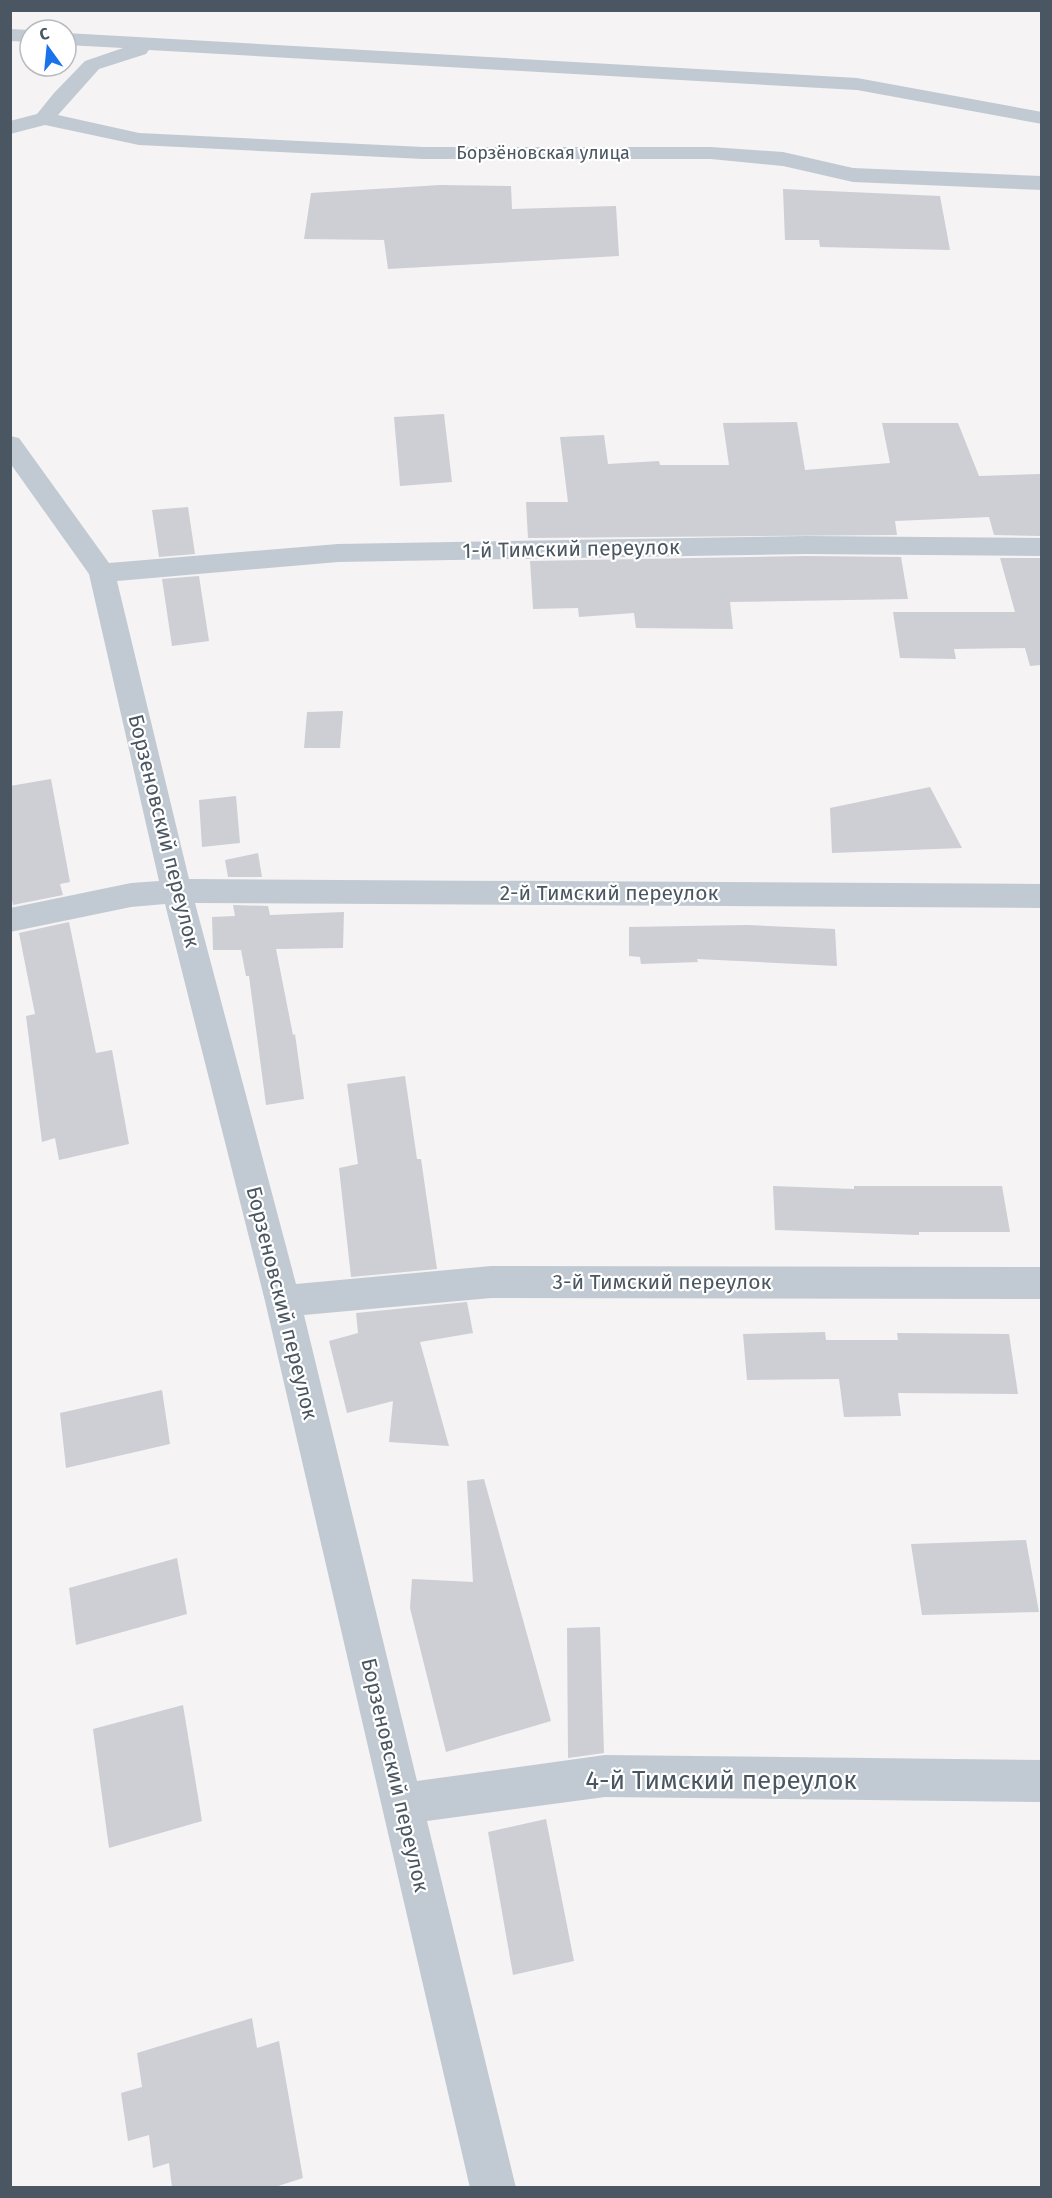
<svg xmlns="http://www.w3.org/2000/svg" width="1052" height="2198" font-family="'Fira Sans',sans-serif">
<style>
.building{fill:#cdcfd5}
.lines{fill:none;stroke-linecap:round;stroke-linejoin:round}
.minor{fill:#c1cad2;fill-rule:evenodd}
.labels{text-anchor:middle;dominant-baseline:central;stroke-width:4.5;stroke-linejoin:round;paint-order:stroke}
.far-street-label{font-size:18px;fill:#4a5661;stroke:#fff}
.street-label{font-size:21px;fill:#4a5661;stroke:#fff}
.near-street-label{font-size:26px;fill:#4a5661;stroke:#fff}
</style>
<rect width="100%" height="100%" fill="#f5f3f3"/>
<path class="building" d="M 440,185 L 511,186 L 512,209 L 616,206 L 619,256 L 388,269 L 384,240 L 304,239 L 311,193 Z
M 783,189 L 940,196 L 950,250 L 820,247 L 819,240 L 785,240 Z
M 444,414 L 452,482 L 400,486 L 394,417 Z
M 797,422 L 805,470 L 890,463 L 882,423 L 958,423 L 979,476 L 1041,474 L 1041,536 L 994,535 L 989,517 L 895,521 L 897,535 L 528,538 L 526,502 L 568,502 L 560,437 L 604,435 L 608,464 L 659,461 L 660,465 L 729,465 L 723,423 Z
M 188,507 L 195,554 L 159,557 L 152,510 Z
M 806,556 L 901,557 L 908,599 L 730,602 L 733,629 L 636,628 L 634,613 L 579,617 L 578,608 L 533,609 L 530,561 Z
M 1000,558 L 1041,558 L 1041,665 L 1030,666 L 1025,648 L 954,649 L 956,659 L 900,658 L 893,612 L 1015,612 Z
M 199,576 L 209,641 L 172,646 L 162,579 Z
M 343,711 L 340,748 L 304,748 L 307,712 Z
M 51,779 L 70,882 L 60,884 L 63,895 L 13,905 L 10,891 L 10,786 Z
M 930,787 L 962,848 L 832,853 L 830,808 Z
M 236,796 L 240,843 L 202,847 L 199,800 Z
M 258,853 L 262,877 L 228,877 L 225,860 Z
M 233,905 L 268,906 L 270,915 L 344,912 L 343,948 L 276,949 L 293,1035 L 295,1034 L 304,1099 L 266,1105 L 249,976 L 246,976 L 241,950 L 213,950 L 212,917 L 235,916 Z
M 69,922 L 96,1053 L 112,1050 L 129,1144 L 59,1160 L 55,1138 L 42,1142 L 26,1016 L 35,1014 L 19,933 Z
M 747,925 L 835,929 L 837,966 L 697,959 L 698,962 L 641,964 L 640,957 L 629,956 L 629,927 Z
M 405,1076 L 417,1159 L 421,1159 L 437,1269 L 351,1277 L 339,1168 L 358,1164 L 347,1084 Z
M 773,1186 L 854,1189 L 854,1186 L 1002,1186 L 1010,1232 L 919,1232 L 919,1235 L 775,1230 Z
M 467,1302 L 473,1333 L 420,1342 L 449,1446 L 389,1442 L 393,1401 L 347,1413 L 329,1341 L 358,1333 L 356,1313 Z
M 825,1332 L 826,1340 L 898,1340 L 897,1333 L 1009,1334 L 1018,1394 L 898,1393 L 901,1416 L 844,1417 L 839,1379 L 747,1380 L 743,1334 Z
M 162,1390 L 170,1444 L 66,1468 L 60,1413 Z
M 484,1479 L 551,1721 L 446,1752 L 410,1608 L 412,1579 L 473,1582 L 467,1481 Z
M 1026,1540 L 1039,1612 L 922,1615 L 911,1544 Z
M 177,1558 L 187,1614 L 76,1645 L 69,1588 Z
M 600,1627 L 604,1753 L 568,1758 L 567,1628 Z
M 183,1705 L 202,1821 L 109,1848 L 93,1729 Z
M 546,1819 L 574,1961 L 513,1975 L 488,1832 Z
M 252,2018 L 257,2048 L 279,2041 L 303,2178 L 275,2187 L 172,2187 L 169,2163 L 153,2168 L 149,2135 L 128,2141 L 121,2093 L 142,2087 L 137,2053 Z"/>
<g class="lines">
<path class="minor" d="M 10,29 L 30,30 L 30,42 L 10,41 Z
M 66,33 L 857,78 L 1042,112 L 1042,124 L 857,90 L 149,50 L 146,54 L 99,69 L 58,115 L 139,133 L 423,147 L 711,147 L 783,152 L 853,168 L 1042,176 L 1042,190 L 853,182 L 783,166 L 711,159 L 423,159 L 139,145 L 45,125 L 10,134 L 10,121 L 37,114 L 54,93 L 85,61 L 123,48 L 66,45 Z
M 10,436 L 19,438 L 109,563 L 338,544 L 806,536 L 1042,538 L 1042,556 L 806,554 L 338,562 L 117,581 L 189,879 L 1042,884 L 1042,908 L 195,903 L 296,1284 L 491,1266 L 1042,1267 L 1042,1299 L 491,1298 L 304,1315 L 417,1781 L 605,1755 L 1042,1760 L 1042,1802 L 605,1797 L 427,1821 L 516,2188 L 470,2188 L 265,1301 L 165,904 L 131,907 L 10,932 L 10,908 L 131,883 L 159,881 L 89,574 L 10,463 Z"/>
</g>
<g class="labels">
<g class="far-street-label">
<text x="543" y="153">Борзёновская улица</text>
</g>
<g class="street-label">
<text transform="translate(571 549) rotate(-1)">1-й Тимский переулок</text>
<text transform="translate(164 831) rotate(76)">Борзеновский переулок</text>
<text x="609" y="893">2-й Тимский переулок</text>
<text x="662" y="1282">3-й Тимский переулок</text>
<text transform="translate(282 1303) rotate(76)">Борзеновский переулок</text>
<text transform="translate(395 1775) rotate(77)">Борзеновский переулок</text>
</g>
<g class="near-street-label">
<text x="721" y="1780">4-й Тимский переулок</text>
</g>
</g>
<rect width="1052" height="2198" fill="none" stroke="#4a5661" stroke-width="24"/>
<g transform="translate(48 48) rotate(345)"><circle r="28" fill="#ffffff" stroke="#b7bbc0" stroke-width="1.5"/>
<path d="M0-4.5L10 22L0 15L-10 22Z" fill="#1a73e8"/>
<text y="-9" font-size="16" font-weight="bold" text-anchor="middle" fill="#4a5661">С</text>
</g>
</svg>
